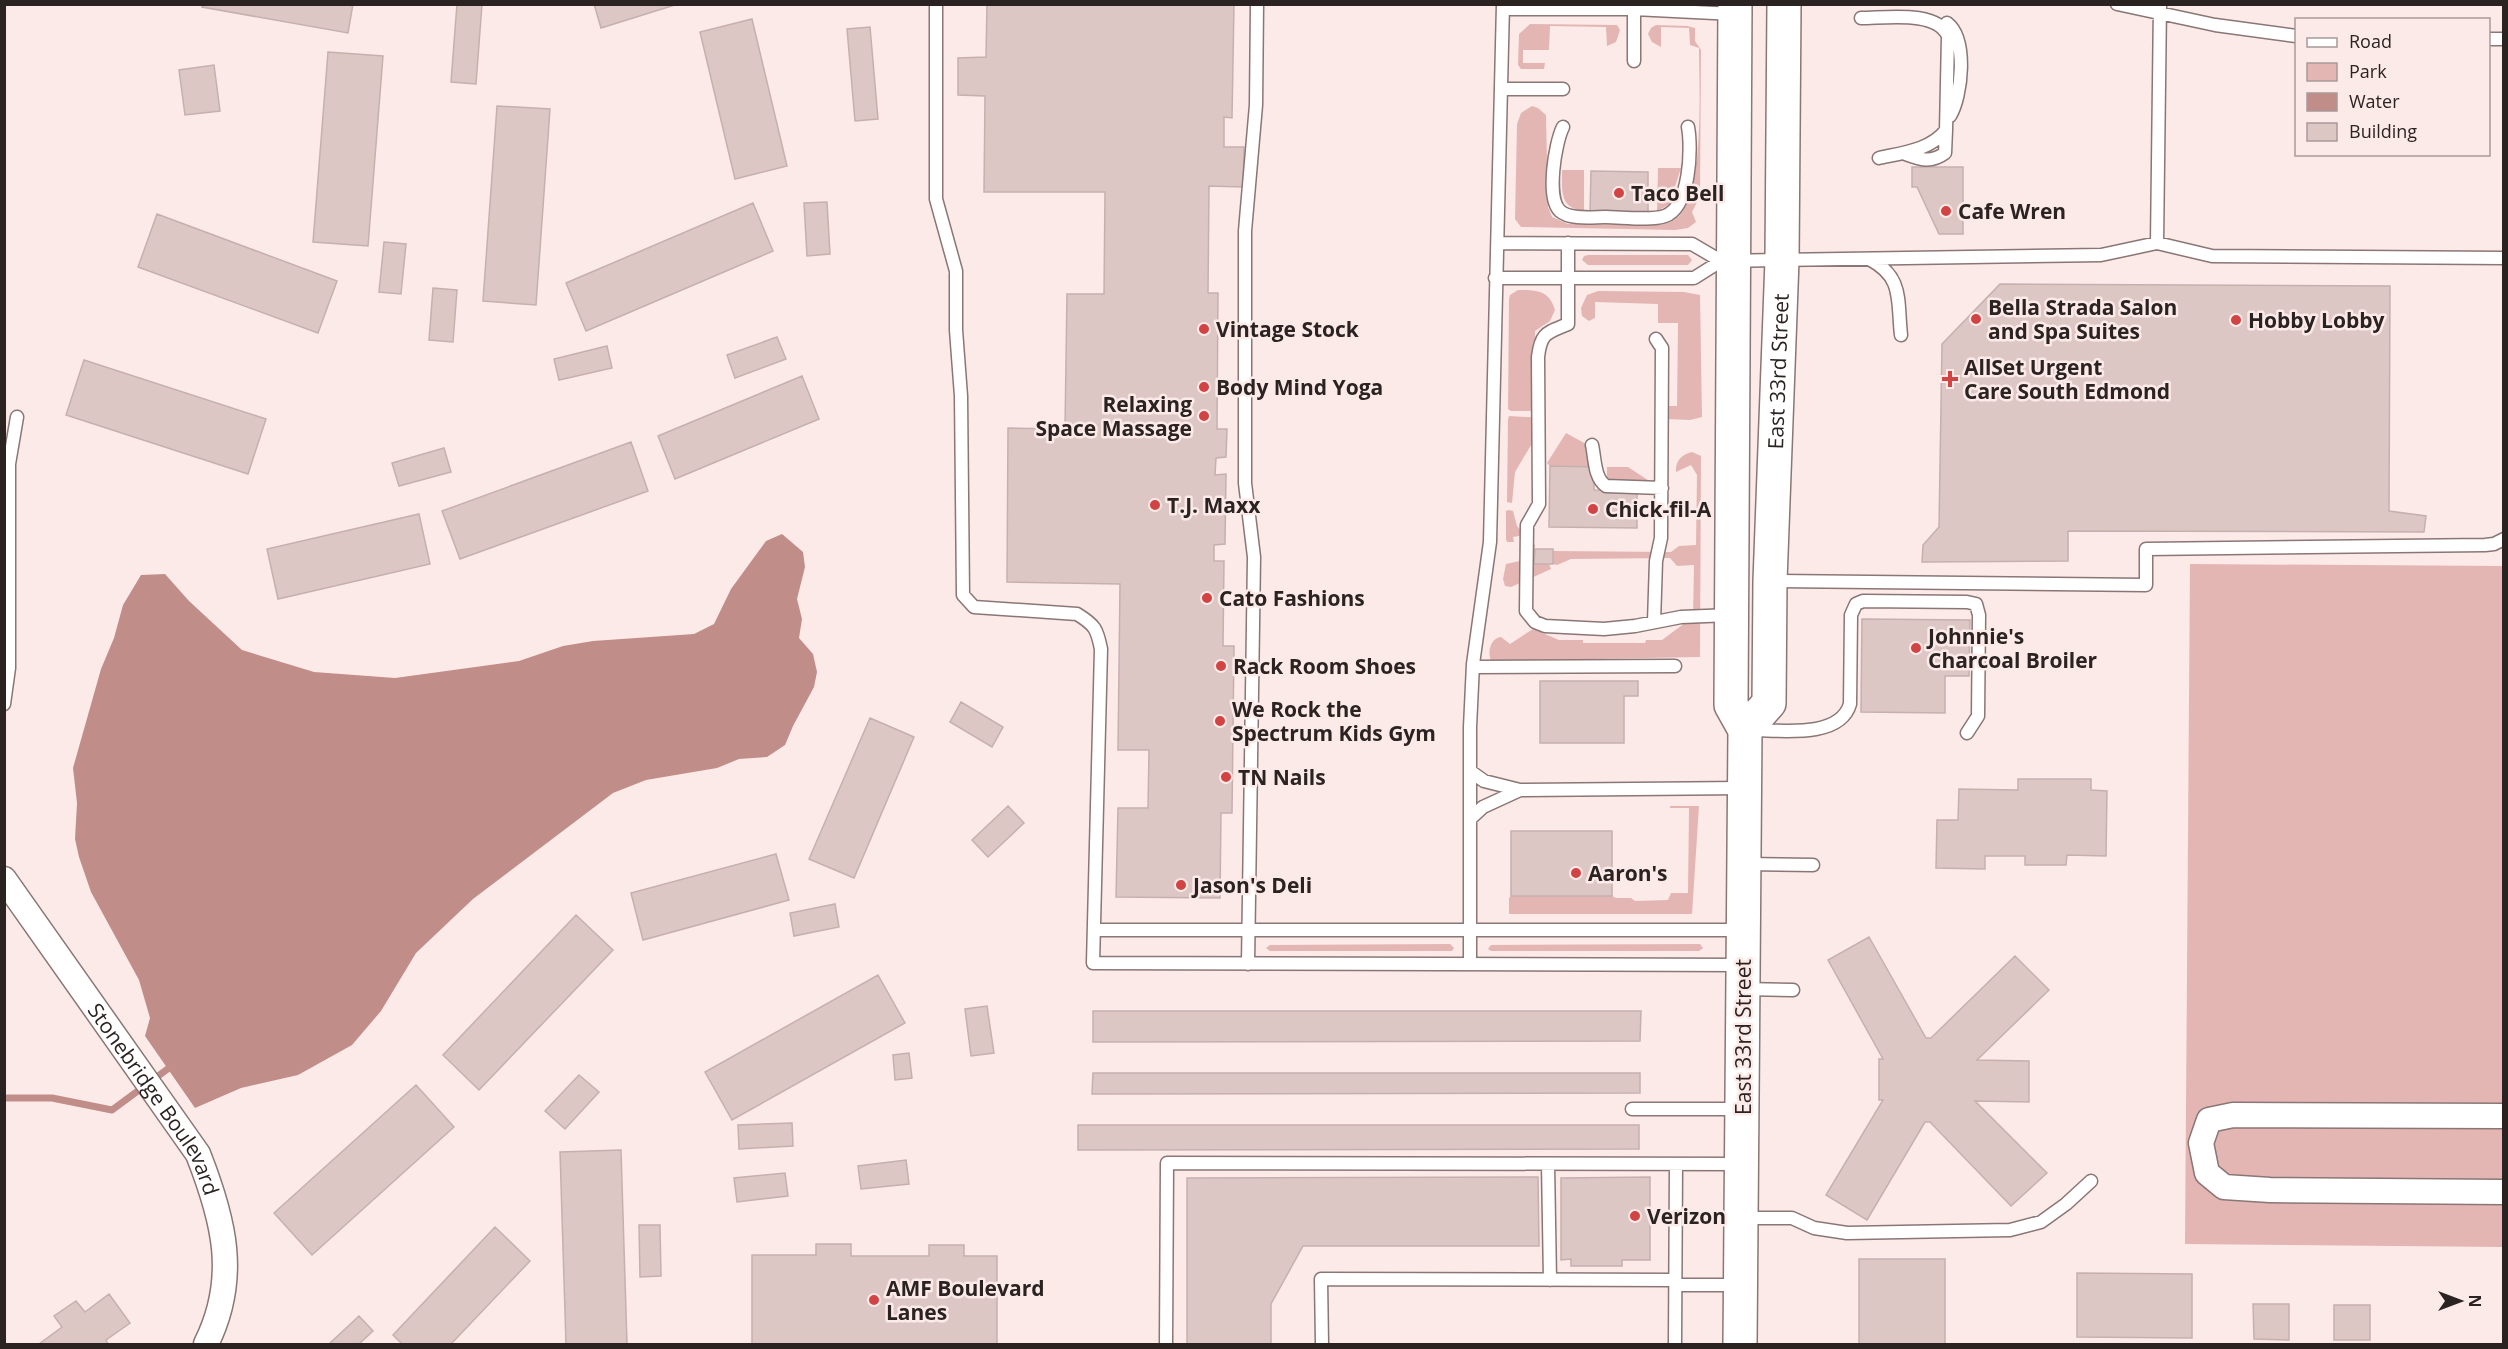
<svg xmlns="http://www.w3.org/2000/svg" width="2508" height="1349" font-family="'Open Sans',sans-serif">
<style>
.green{fill:#e3b6b3}
.water{fill:#c18d89}
.lines{fill:none;stroke-linecap:round;stroke-linejoin:round}
.stream{stroke:#c18d89;stroke-width:7}
.building{fill:#ddc7c5;stroke:#c6b0ae;stroke-width:1.5}
.lane-casing{stroke:#8a7675;stroke-width:15}
.street-casing{stroke:#8a7675;stroke-width:27}
.secondary-casing{stroke:#8a7675;stroke-width:36}
.lane{stroke:#fff;stroke-width:12}
.street{stroke:#fff;stroke-width:24}
.secondary{stroke:#fff;stroke-width:33}
.poi-dot{fill:#d24344;stroke:#fceae8;stroke-width:2}
.labels{text-anchor:middle;dominant-baseline:central;stroke-width:5;stroke-linejoin:round;paint-order:stroke}
.poi-label{font-size:21px;font-weight:bold;fill:#2b2322;stroke:#fceae8;text-anchor:start}
.street-label{font-size:21px;fill:#2b2322;stroke:#fceae8}
</style>
<rect width="100%" height="100%" fill="#fceae8"/>
<path class="green" d="M 1530,24 L 1617,25 L 1620,30 L 1616,42 L 1607,46 L 1606,27 L 1550,26 L 1549,50 L 1523,50 L 1523,63 L 1545,63 L 1544,69 L 1521,69 L 1518,65 L 1519,34 Z
M 1656,25 L 1687,26 L 1695,28 L 1695,41 L 1701,50 L 1700,196 L 1692,212 L 1696,222 L 1688,228 L 1675,230 L 1521,227 L 1515,219 L 1517,124 L 1521,113 L 1532,106 L 1538,108 L 1546,115 L 1548,207 L 1552,217 L 1568,224 L 1661,225 C 1667,223 1673,222 1678,217 C 1705,190 1699,86 1699,48 L 1690,45 L 1689,28 L 1661,27 L 1661,47 L 1652,42 L 1648,34 L 1651,28 Z
M 1658,168 L 1681,168 L 1669,205 L 1657,211 Z
M 1562,170 L 1584,170 L 1584,210 C 1559,210 1562,188 1562,170 Z
M 1588,255 L 1688,255 L 1692,260 L 1688,265 L 1588,265 L 1582,260 L 1584,256 Z
M 1518,290 C 1537,290 1549,290 1555,310 L 1550,321 L 1535,331 L 1534,411 L 1511,411 L 1508,409 L 1509,299 L 1510,295 Z
M 1598,291 L 1684,292 L 1700,295 L 1702,417 L 1690,420 L 1666,419 L 1663,406 L 1677,406 L 1678,323 L 1658,323 L 1658,304 L 1595,302 L 1595,318 L 1589,321 L 1582,316 L 1581,308 L 1587,295 Z
M 1509,416 L 1546,418 L 1546,420 L 1515,472 L 1512,503 L 1507,502 L 1508,419 Z
M 1566,433 L 1597,450 L 1594,467 L 1550,466 L 1547,463 Z
M 1692,452 L 1701,456 L 1700,657 L 1491,661 C 1487,651 1491,638 1501,637 L 1510,644 L 1533,629 L 1559,640 L 1583,640 L 1583,643 L 1645,643 L 1646,640 L 1662,640 L 1693,617 L 1694,565 L 1677,566 L 1670,558 L 1571,559 L 1557,565 L 1553,564 L 1553,551 L 1671,552 L 1679,546 L 1696,545 L 1697,475 L 1691,465 L 1676,472 C 1675,461 1682,454 1692,452 Z
M 1607,467 L 1628,467 L 1654,484 L 1607,485 Z
M 1508,510 L 1513,511 L 1517,526 L 1525,535 L 1513,537 L 1514,542 L 1507,542 L 1506,539 L 1506,511 Z
M 1533,543 L 1535,545 L 1534,563 L 1549,564 L 1551,569 L 1511,587 L 1505,586 L 1503,579 L 1506,564 L 1528,559 Z
M 2190,564 L 2503,566 L 2503,1247 L 2185,1244 Z
M 1670,806 L 1699,806 L 1692,914 L 1509,914 L 1509,898 L 1511,896 L 1612,896 L 1616,898 L 1631,898 L 1635,901 L 1668,900 L 1671,893 L 1688,893 L 1689,808 L 1670,808 Z
M 1450,944 L 1454,948 L 1452,951 L 1270,951 L 1266,948 L 1270,945 Z
M 1700,944 L 1703,948 L 1699,951 L 1491,951 L 1488,949 L 1491,945 Z"/>
<path class="water" d="M 782,534 L 803,552 L 805,567 L 797,599 L 802,619 L 799,638 L 813,654 L 817,672 L 814,687 L 793,726 L 785,745 L 767,757 L 739,759 L 717,768 L 646,780 L 613,793 L 473,899 L 416,953 L 381,1011 L 352,1045 L 298,1075 L 241,1088 L 195,1108 L 145,1036 L 150,1018 L 139,980 L 91,892 L 79,857 L 75,839 L 77,803 L 73,768 L 101,669 L 114,638 L 123,605 L 141,575 L 165,574 L 189,601 L 242,650 L 314,672 L 395,678 L 519,661 L 563,646 L 593,641 L 694,634 L 714,624 L 731,589 L 766,541 Z"/>
<g class="lines">
<path class="stream" d="M 4,1098 L 52,1098 L 112,1110 L 173,1065"/>
</g>
<path class="building" d="M 202,4 L 353,4 L 348,33 L 202,7 Z
M 457,4 L 482,4 L 476,84 L 451,82 Z
M 594,4 L 678,4 L 601,28 Z
M 987,4 L 1234,4 L 1232,118 L 1224,117 L 1224,147 L 1244,147 L 1243,187 L 1209,186 L 1208,293 L 1218,293 L 1217,429 L 1227,429 L 1226,457 L 1216,458 L 1215,475 L 1226,474 L 1225,544 L 1214,545 L 1214,561 L 1224,561 L 1223,646 L 1234,646 L 1232,813 L 1221,813 L 1220,898 L 1116,897 L 1118,808 L 1148,808 L 1149,750 L 1118,750 L 1120,584 L 1007,582 L 1008,428 L 1065,429 L 1067,294 L 1104,294 L 1105,192 L 984,192 L 985,96 L 958,95 L 958,58 L 986,57 Z
M 752,19 L 787,166 L 735,179 L 700,32 Z
M 870,27 L 878,119 L 855,121 L 847,29 Z
M 328,52 L 383,56 L 368,246 L 313,242 Z
M 214,65 L 220,111 L 185,115 L 179,70 Z
M 497,106 L 550,109 L 536,305 L 483,301 Z
M 1912,167 L 1963,167 L 1963,234 L 1939,234 L 1917,187 L 1912,187 Z
M 1591,171 L 1648,172 L 1648,215 L 1590,214 Z
M 827,202 L 830,254 L 807,256 L 804,203 Z
M 753,203 L 773,251 L 586,331 L 566,283 Z
M 157,214 L 337,281 L 318,333 L 138,267 Z
M 384,242 L 406,244 L 401,294 L 379,292 Z
M 2000,284 L 2390,286 L 2389,511 L 2426,516 L 2424,532 L 2068,531 L 2068,561 L 1922,562 L 1923,545 L 1939,527 L 1942,344 Z
M 433,288 L 457,290 L 453,342 L 429,340 Z
M 777,337 L 786,359 L 735,378 L 727,355 Z
M 607,346 L 612,368 L 559,380 L 554,359 Z
M 84,360 L 266,419 L 248,474 L 66,415 Z
M 802,376 L 819,419 L 675,479 L 658,436 Z
M 631,442 L 648,491 L 460,559 L 442,511 Z
M 444,448 L 451,472 L 399,486 L 392,463 Z
M 1550,466 L 1594,467 L 1594,490 L 1637,491 L 1637,528 L 1549,527 Z
M 419,514 L 430,564 L 278,599 L 267,549 Z
M 1535,549 L 1553,549 L 1553,564 L 1534,564 Z
M 1862,619 L 1970,620 L 1969,676 L 1945,676 L 1945,713 L 1861,712 Z
M 1540,681 L 1638,681 L 1638,696 L 1624,696 L 1624,743 L 1540,743 Z
M 961,702 L 1003,727 L 992,747 L 950,722 Z
M 870,718 L 914,737 L 854,878 L 809,859 Z
M 2018,779 L 2091,779 L 2091,790 L 2107,791 L 2106,856 L 2067,855 L 2066,865 L 2025,865 L 2025,856 L 1985,856 L 1985,869 L 1936,868 L 1937,820 L 1958,820 L 1959,789 L 2018,790 Z
M 1008,806 L 1024,823 L 988,857 L 972,840 Z
M 1511,831 L 1612,831 L 1612,896 L 1511,896 Z
M 776,854 L 789,900 L 643,940 L 631,893 Z
M 835,904 L 839,927 L 794,936 L 790,913 Z
M 576,915 L 613,950 L 479,1090 L 443,1055 Z
M 1869,937 L 1926,1038 L 1931,1038 L 2015,956 L 2049,990 L 1977,1060 L 2029,1061 L 2029,1102 L 1975,1101 L 2047,1173 L 2011,1206 L 1930,1122 L 1925,1122 L 1867,1220 L 1826,1195 L 1883,1100 L 1879,1100 L 1879,1059 L 1883,1059 L 1828,960 Z
M 878,975 L 905,1023 L 732,1120 L 705,1072 Z
M 987,1006 L 994,1053 L 971,1056 L 965,1009 Z
M 1093,1011 L 1641,1011 L 1640,1041 L 1093,1042 Z
M 909,1053 L 912,1078 L 895,1080 L 893,1055 Z
M 1093,1073 L 1640,1073 L 1640,1093 L 1092,1094 Z
M 579,1075 L 599,1092 L 565,1129 L 545,1111 Z
M 416,1085 L 454,1127 L 312,1255 L 274,1213 Z
M 792,1123 L 793,1146 L 739,1149 L 738,1125 Z
M 1078,1125 L 1639,1125 L 1639,1149 L 1078,1150 Z
M 621,1150 L 627,1344 L 566,1344 L 560,1152 Z
M 906,1160 L 909,1184 L 861,1189 L 858,1166 Z
M 785,1173 L 788,1196 L 737,1202 L 734,1178 Z
M 1538,1177 L 1539,1246 L 1303,1246 L 1271,1304 L 1271,1344 L 1187,1344 L 1187,1178 Z
M 1650,1177 L 1650,1260 L 1622,1260 L 1622,1266 L 1571,1266 L 1571,1259 L 1561,1260 L 1561,1178 Z
M 639,1225 L 660,1225 L 661,1276 L 640,1277 Z
M 495,1227 L 530,1261 L 451,1344 L 402,1344 L 393,1335 Z
M 816,1244 L 851,1244 L 851,1256 L 929,1256 L 929,1245 L 964,1245 L 964,1256 L 997,1256 L 997,1344 L 752,1344 L 752,1255 L 816,1255 Z
M 1859,1259 L 1945,1259 L 1945,1344 L 1859,1344 Z
M 2077,1273 L 2192,1274 L 2192,1338 L 2077,1337 Z
M 109,1294 L 130,1323 L 106,1340 L 108,1344 L 39,1344 L 62,1327 L 54,1316 L 76,1301 L 85,1312 Z
M 2253,1304 L 2289,1304 L 2289,1340 L 2254,1339 Z
M 2334,1305 L 2370,1305 L 2370,1340 L 2334,1340 Z
M 359,1316 L 373,1331 L 359,1344 L 329,1344 Z"/>
<g class="lines">
<defs>
<path id="lane" d="M 936,4 L 936,199 L 956,271 L 956,330 L 961,396 L 963,595 L 974,607 L 1077,614 C 1095,625 1097,629 1101,649 L 1093,963 L 1742,965
M 2117,4 L 2215,25 L 2296,36
M 1503,9 L 1634,9 L 1734,14
M 1634,9 L 1634,61
M 1861,18 C 1886,18 1937,10 1948,36 L 1946,130 C 1931,150 1902,153 1879,158
M 1947,23 C 1968,39 1962,96 1950,116
M 2488,39 L 2504,39
M 1502,89 L 1563,89
M 1563,127 C 1555,143 1546,198 1560,211 C 1570,220 1593,217 1605,217 C 1621,217 1651,221 1665,216 C 1690,207 1692,149 1688,127
M 1903,153 C 1919,159 1930,164 1945,153 L 1946,130
M 1499,243 L 1692,244 L 1721,261
M 1568,243 L 1568,324 C 1547,333 1541,332 1538,357 L 1539,504 L 1527,525 L 1526,611 L 1535,622 L 1545,626 L 1604,629 L 1635,626 L 1681,617 L 1731,615
M 2157,243 L 2160,4
M 1869,259 C 1904,277 1897,300 1901,335
M 1495,278 L 1694,278 L 1721,261 L 2101,255 L 2157,243 L 2212,256 L 2504,258
M 1592,445 C 1595,458 1594,478 1606,486 L 1662,488
M 1771,581 L 2146,585 L 2146,549 L 2485,545 L 2494,544 L 2504,539
M 1654,622 L 1656,561 L 1661,538 L 1662,348 L 1656,339
M 1473,667 L 1675,666
M 4,704 L 9,668 L 9,464 L 17,417
M 1752,730 C 1780,730 1840,739 1850,704 L 1851,615 L 1856,604 L 1863,601 L 1967,602 L 1976,604 L 1979,615 L 1978,716 L 1967,733
M 1470,771 L 1484,781 L 1520,790 L 1743,788
M 1470,819 L 1483,807 L 1520,790
M 1745,864 L 1813,865
M 1094,930 L 1742,930
M 1248,964 L 1254,557 L 1245,483 L 1245,231 L 1256,105 L 1257,4
M 1470,964 L 1470,727 L 1473,664 L 1490,542 L 1503,4
M 1744,989 L 1793,990
M 1632,1109 L 1741,1109
M 1548,1164 L 1550,1280
M 1742,1218 L 1792,1218 L 1814,1228 L 1847,1233 L 2010,1230 L 2041,1222 L 2066,1204 L 2091,1181
M 1675,1285 L 1739,1285
M 1166,1344 L 1167,1163 L 1740,1164
M 1322,1344 L 1321,1279 L 1675,1280
M 1675,1344 L 1676,1164"/>
<g id="street">
<path id="s1" d="M 4,879 L 198,1154 C 224,1220 239,1278 206,1344"/>
<path d="M 2504,1116 L 2233,1115 L 2209,1120 L 2201,1143 L 2207,1173 L 2224,1187 L 2270,1190 L 2504,1192"/>
</g>
<g id="secondary">
<path d="M 1735,4 L 1731,705 L 1745,730 L 1740,1344"/>
<path id="s2" d="M 1745,730 L 1769,703 L 1770,581 L 1782,260 L 1784,4"/>
</g>
</defs>
<use href="#lane" class="lane-casing"/>
<use href="#street" class="street-casing"/>
<use href="#secondary" class="secondary-casing"/>
<use href="#lane" class="lane"/>
<use href="#street" class="street"/>
<use href="#secondary" class="secondary"/>
</g>
<g class="poi-dot">
<circle cx="1619" cy="193" r="6"/>
<circle cx="1946" cy="211" r="6"/>
<circle cx="1976" cy="319" r="6"/>
<circle cx="2236" cy="320" r="6"/>
<circle cx="1204" cy="329" r="6"/>
<path d="M1947 370h6v6h6v6h-6v6h-6v-6h-6v-6h6z"/>
<circle cx="1204" cy="387" r="6"/>
<circle cx="1204" cy="416" r="6"/>
<circle cx="1155" cy="505" r="6"/>
<circle cx="1593" cy="509" r="6"/>
<circle cx="1207" cy="598" r="6"/>
<circle cx="1916" cy="648" r="6"/>
<circle cx="1221" cy="666" r="6"/>
<circle cx="1220" cy="721" r="6"/>
<circle cx="1226" cy="777" r="6"/>
<circle cx="1576" cy="873" r="6"/>
<circle cx="1181" cy="885" r="6"/>
<circle cx="1635" cy="1216" r="6"/>
<circle cx="874" cy="1300" r="6"/>
</g>
<g class="labels">
<g class="poi-label">
<text x="1631" y="193">Taco Bell</text>
<text x="1958" y="211">Cafe Wren</text>
<text x="1988" y="307">Bella Strada Salon<tspan x="1988" dy="24">and Spa Suites</tspan></text>
<text x="2248" y="320">Hobby Lobby</text>
<text x="1216" y="329">Vintage Stock</text>
<text x="1964" y="367">AllSet Urgent<tspan x="1964" dy="24">Care South Edmond</tspan></text>
<text x="1216" y="387">Body Mind Yoga</text>
<text x="1192" y="404" text-anchor="end">Relaxing<tspan x="1192" dy="24">Space Massage</tspan></text>
<text x="1167" y="505">T.J. Maxx</text>
<text x="1605" y="509">Chick-fil-A</text>
<text x="1219" y="598">Cato Fashions</text>
<text x="1928" y="636">Johnnie's<tspan x="1928" dy="24">Charcoal Broiler</tspan></text>
<text x="1233" y="666">Rack Room Shoes</text>
<text x="1232" y="709">We Rock the<tspan x="1232" dy="24">Spectrum Kids Gym</tspan></text>
<text x="1238" y="777">TN Nails</text>
<text x="1588" y="873">Aaron's</text>
<text x="1193" y="885">Jason's Deli</text>
<text x="1647" y="1216">Verizon</text>
<text x="886" y="1288">AMF Boulevard<tspan x="886" dy="24">Lanes</tspan></text>
</g>
<g class="street-label">
<text stroke="none"><textPath href="#s2" startOffset="368">East 33rd Street</textPath></text>
<text transform="translate(1743 1037) rotate(-90)">East 33rd Street</text>
<text stroke="none"><textPath href="#s1" startOffset="267">Stonebridge Boulevard</textPath></text>
</g>
</g>
<rect width="2508" height="1349" fill="none" stroke="#2b2322" stroke-width="12"/>
<rect x="2295" y="18" width="195" height="138" fill="#fceae8" stroke="#a89a99" stroke-width="1.5"/>
<rect x="2307" y="38" width="30" height="9" fill="#ffffff" stroke="#a89a99" stroke-width="1.5"/>
<text x="2349" y="48" font-size="18" fill="#2b2322">Road</text>
<rect x="2307" y="63" width="30" height="18" fill="#e3b6b3" stroke="#a89a99" stroke-width="1.5"/>
<text x="2349" y="78" font-size="18" fill="#2b2322">Park</text>
<rect x="2307" y="93" width="30" height="18" fill="#c18d89" stroke="#a89a99" stroke-width="1.5"/>
<text x="2349" y="108" font-size="18" fill="#2b2322">Water</text>
<rect x="2307" y="123" width="30" height="18" fill="#ddc7c5" stroke="#a89a99" stroke-width="1.5"/>
<text x="2349" y="138" font-size="18" fill="#2b2322">Building</text>
<g transform="translate(2460 1301) rotate(90)" stroke="#fceae8" stroke-width="4.5" paint-order="stroke">
<path d="M0-4.5L10 22L0 15L-10 22Z" fill="#2b2322"/>
<text y="-9" font-size="16" font-weight="bold" text-anchor="middle" fill="#2b2322">N</text>
</g>
</svg>
